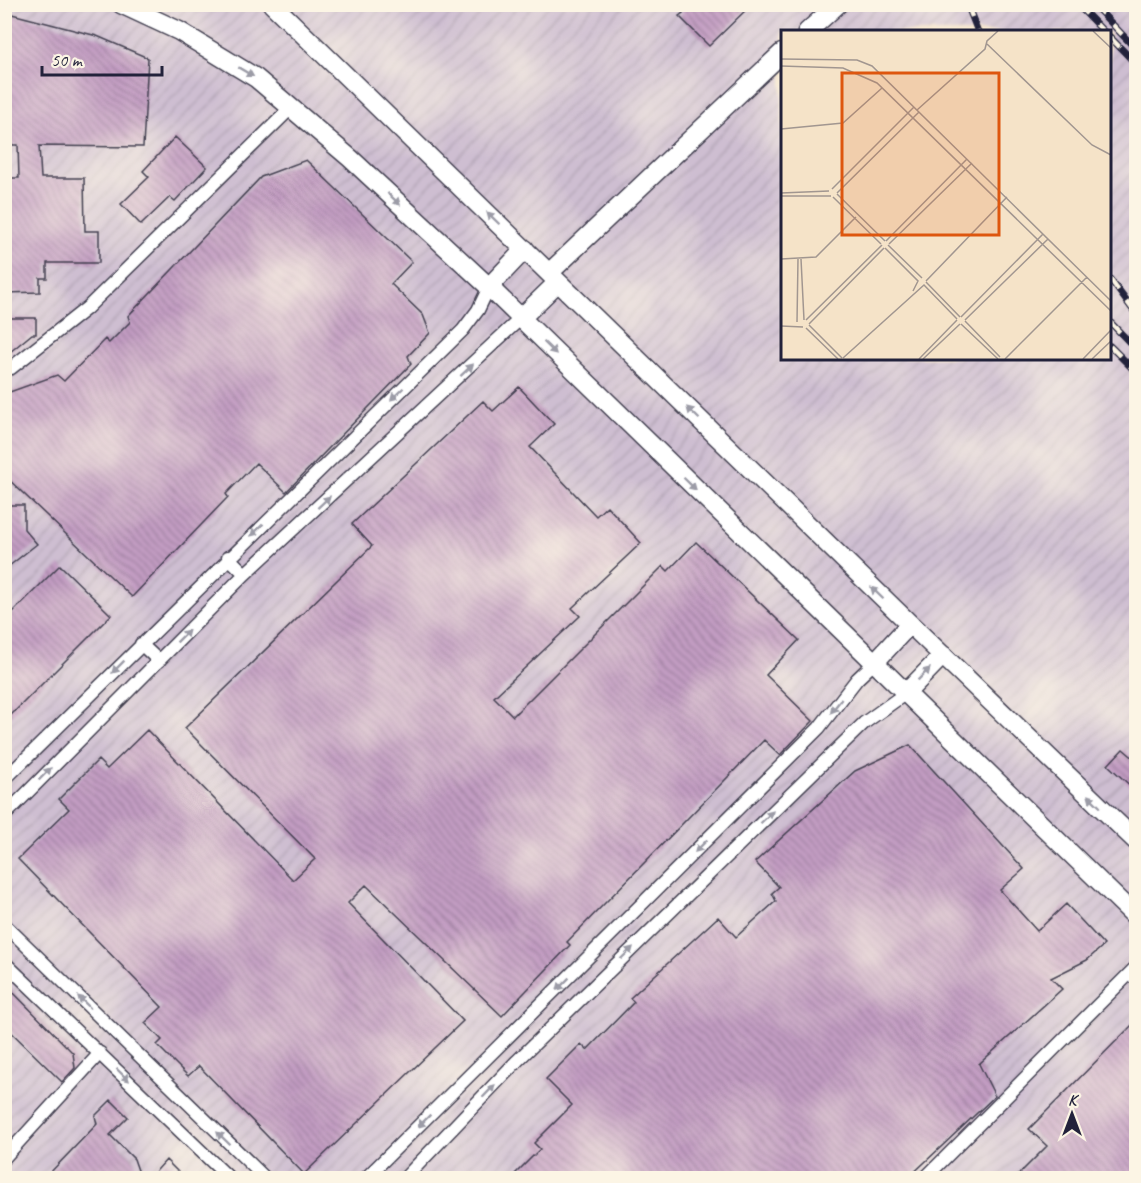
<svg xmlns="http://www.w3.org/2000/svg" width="1141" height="1183" font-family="Caveat,sans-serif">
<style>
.industrial{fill:url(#industrial-furrows);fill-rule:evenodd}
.building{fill:url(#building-back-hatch)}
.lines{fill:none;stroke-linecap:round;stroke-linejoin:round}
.street-casing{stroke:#423f50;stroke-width:15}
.secondary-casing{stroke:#423f50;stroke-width:21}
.street{stroke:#fff;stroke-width:12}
.secondary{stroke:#fff;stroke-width:18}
.rail-casing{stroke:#22223b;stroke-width:7}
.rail{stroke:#fcf5e5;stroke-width:4.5;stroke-dasharray:14;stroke-linecap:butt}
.oneway{fill:#9c9ca7}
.inset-road{fill:none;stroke:#a19690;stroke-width:1.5}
.view{fill:#de560e;fill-opacity:0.15;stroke:#de560e;stroke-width:3}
.inset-edge{fill:none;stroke:#22223b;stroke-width:3}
</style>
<defs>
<pattern id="industrial-furrows" width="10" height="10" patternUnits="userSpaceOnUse" patternTransform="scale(1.5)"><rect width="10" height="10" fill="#cebed1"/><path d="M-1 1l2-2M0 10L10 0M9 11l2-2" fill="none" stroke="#b1a3b4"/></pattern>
<pattern id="building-back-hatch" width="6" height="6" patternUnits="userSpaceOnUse" patternTransform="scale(1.5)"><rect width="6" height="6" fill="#c29cc2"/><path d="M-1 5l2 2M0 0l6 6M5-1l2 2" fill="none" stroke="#9d7f9f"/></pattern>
</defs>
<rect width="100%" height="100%" fill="#fcf5e5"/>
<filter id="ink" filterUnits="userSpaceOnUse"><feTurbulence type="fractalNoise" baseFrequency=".0167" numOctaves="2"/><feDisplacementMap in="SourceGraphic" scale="12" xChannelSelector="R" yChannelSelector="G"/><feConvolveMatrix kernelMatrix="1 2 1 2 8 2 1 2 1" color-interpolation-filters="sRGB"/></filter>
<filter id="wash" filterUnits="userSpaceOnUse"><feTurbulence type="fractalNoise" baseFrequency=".008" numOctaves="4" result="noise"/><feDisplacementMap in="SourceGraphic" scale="24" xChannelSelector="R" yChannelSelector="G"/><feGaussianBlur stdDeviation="1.35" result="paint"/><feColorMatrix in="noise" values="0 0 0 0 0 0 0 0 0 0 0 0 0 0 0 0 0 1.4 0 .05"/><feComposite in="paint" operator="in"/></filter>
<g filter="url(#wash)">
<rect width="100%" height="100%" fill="#f5e3c8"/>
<path class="industrial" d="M 5,5 L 1136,5 L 1136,1178 L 5,1178 ZM 782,32 L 1110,32 L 1110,358 L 782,358 Z"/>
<g id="blocks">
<path class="building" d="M 676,4 L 752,4 L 709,46 L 679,16 L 683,13 Z
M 4,12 L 97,36 L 148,58 L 143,147 L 39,146 L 41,178 L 84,178 L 85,231 L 99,231 L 99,263 L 47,263 L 47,278 L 40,278 L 40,292 L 4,293 L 4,178 L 19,178 L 18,145 L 4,145 Z
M 175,137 L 207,167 L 175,201 L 170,197 L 141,225 L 121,204 L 149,177 L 143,171 Z
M 306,160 L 412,262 L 391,284 L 423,315 L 430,333 L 408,356 L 411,364 L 286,492 L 256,463 L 226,494 L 228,497 L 132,597 L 4,475 L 4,394 L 57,375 L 64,381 L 105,339 L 109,343 L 130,322 L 128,316 L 261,177 Z
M 4,318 L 36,318 L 36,334 L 32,334 L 4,357 Z
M 519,387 L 554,424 L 530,447 L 596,516 L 607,506 L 641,543 L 572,608 L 580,616 L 494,697 L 513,716 L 663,566 L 668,571 L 696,542 L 799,640 L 766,675 L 813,721 L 780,755 L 764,740 L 567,942 L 570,945 L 502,1016 L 366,885 L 348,903 L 463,1021 L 304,1174 L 199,1066 L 188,1076 L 157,1045 L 162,1040 L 145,1023 L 162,1007 L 18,859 L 69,809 L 59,799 L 98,760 L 107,769 L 147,730 L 293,880 L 315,859 L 185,728 L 372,546 L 352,524 L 483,401 L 493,411 Z
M 4,505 L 24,505 L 24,529 L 37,544 L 4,570 Z
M 60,565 L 111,615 L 4,722 L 4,621 Z
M 910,745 L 1024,869 L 1000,890 L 1037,931 L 1066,904 L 1104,945 L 1087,960 L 1051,978 L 1062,989 L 979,1064 L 995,1096 L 907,1179 L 510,1179 L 540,1149 L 534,1143 L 572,1105 L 546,1079 L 581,1044 L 587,1050 L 634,1002 L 630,998 L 718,917 L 736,937 L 776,901 L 772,893 L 779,887 L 755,862 L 855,771 Z
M 1123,749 L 1137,761 L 1137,792 L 1108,765 Z
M 4,983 L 73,1053 L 75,1068 L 62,1082 L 4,1025 Z
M 1137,1020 L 1137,1179 L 1014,1179 L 1047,1146 L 1029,1129 Z
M 111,1100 L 128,1117 L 110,1135 L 134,1159 L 141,1179 L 44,1179 L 97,1124 L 95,1116 Z
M 166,1160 L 185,1179 L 149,1179 Z"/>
</g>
</g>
<g filter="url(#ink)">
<use href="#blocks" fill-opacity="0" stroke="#423f50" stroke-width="1.5"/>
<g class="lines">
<defs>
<path id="street" d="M 4,370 L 11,368 L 87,308 L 292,107
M 228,557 L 245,574
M 141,644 L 159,661
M 4,780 L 463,330 L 478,310 L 489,287
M 4,816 L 245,574 L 520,319
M 4,924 L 265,1178
M 4,962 L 229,1178
M 4,1158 L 100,1053
M 366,1178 L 819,728 L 857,679 L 875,662
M 405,1178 L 517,1061 L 864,723 L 906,693
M 925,1178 L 1136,967"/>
<path id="secondary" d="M 121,4 L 179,31 L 256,78 L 350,158 L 489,287 L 1136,917
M 272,4 L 910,624 L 1136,841
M 807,32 L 838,4
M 549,273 L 782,53
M 489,287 L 525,249
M 520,319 L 558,282
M 875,662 L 910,624
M 906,693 L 943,655"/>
</defs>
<use href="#street" class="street-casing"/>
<use href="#secondary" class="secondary-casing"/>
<use href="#street" class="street"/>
<use href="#secondary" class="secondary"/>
<defs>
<path id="rail" d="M 967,4 L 978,32
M 1077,4 L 1104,32
M 1093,4 L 1136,49
M 1110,37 L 1136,64
M 1110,279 L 1136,314
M 1110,322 L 1136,349
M 1110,346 L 1136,372"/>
</defs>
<use href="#rail" class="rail-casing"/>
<use href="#rail" class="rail"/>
</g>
<defs><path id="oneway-solid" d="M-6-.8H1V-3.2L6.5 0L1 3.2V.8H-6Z" transform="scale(1.5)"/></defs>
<g class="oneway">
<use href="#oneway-solid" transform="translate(246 72) rotate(31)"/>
<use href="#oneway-solid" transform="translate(394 199) rotate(43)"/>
<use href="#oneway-solid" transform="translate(493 218) rotate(-136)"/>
<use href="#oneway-solid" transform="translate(550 348) rotate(44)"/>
<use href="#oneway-solid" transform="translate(467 370) rotate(-43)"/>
<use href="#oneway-solid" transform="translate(397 394) rotate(136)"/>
<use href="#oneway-solid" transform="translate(693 413) rotate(-136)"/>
<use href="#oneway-solid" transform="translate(690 484) rotate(44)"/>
<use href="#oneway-solid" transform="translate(324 502) rotate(-43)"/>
<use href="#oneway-solid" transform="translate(257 530) rotate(136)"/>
<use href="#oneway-solid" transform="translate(877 593) rotate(-136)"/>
<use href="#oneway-solid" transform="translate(183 636) rotate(-45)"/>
<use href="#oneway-solid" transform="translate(118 667) rotate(135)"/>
<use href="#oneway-solid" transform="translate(924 674) rotate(-45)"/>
<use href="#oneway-solid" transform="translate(836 706) rotate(128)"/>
<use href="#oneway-solid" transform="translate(45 774) rotate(-45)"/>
<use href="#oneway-solid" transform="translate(1094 801) rotate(-136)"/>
<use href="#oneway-solid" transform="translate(767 817) rotate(-44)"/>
<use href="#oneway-solid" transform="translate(701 846) rotate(135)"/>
<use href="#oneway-solid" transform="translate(627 953) rotate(-44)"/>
<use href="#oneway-solid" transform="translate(563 984) rotate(135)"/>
<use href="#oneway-solid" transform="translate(84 1002) rotate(-136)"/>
<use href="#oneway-solid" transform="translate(123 1075) rotate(44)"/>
<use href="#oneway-solid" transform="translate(489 1091) rotate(-46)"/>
<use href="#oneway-solid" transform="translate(424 1121) rotate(135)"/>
<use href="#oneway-solid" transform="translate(223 1138) rotate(-136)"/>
</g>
</g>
<g transform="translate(781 30)">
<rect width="330" height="330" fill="#f5e3c8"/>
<path class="inset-road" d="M 312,1 L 330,18M 206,14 L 311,115 L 330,125M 0,29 L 76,30 L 91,36 L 330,271M 0,36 L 62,38 L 96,53 L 330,281M 136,80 L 204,19 L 206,11 L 217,1M 0,99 L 62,93 L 101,58M 51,159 L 133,77M 0,163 L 48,161M 56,163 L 138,82M 56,164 L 104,211M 0,166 L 50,166M 52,167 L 100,214M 105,211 L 186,129M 108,214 L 191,133M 107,215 L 141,248M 104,218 L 137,251 L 132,261M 0,229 L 35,227 L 75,187M 20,229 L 23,290M 145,251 L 226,167M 145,252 L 179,287M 180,287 L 262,204M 25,290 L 101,215M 184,290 L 267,209M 184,291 L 219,327M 16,292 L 17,229M 28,294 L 103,218M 180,294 L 217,329M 28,295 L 61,328M 0,296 L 22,297M 25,298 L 57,329M 62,328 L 143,255 L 176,289M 138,329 L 176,290M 142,329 L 179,294M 224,329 L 306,247M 302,329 L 330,300M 311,329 L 330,311"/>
<path class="view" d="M 61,43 L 218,43 L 218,205 L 61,205 Z"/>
<rect width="330" height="330" class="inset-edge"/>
</g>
<rect width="1141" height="1183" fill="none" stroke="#fcf5e5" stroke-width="24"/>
<g transform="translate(1072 1114)" stroke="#fcf5e5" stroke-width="4.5" paint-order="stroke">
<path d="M0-4.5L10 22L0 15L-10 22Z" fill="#22223b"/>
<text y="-9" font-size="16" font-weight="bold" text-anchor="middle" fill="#22223b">K</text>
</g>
<path d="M42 66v9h120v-9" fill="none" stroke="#22223b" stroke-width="3"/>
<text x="51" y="66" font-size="18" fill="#22223b" stroke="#fcf5e5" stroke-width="4.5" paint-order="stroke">50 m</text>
</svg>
